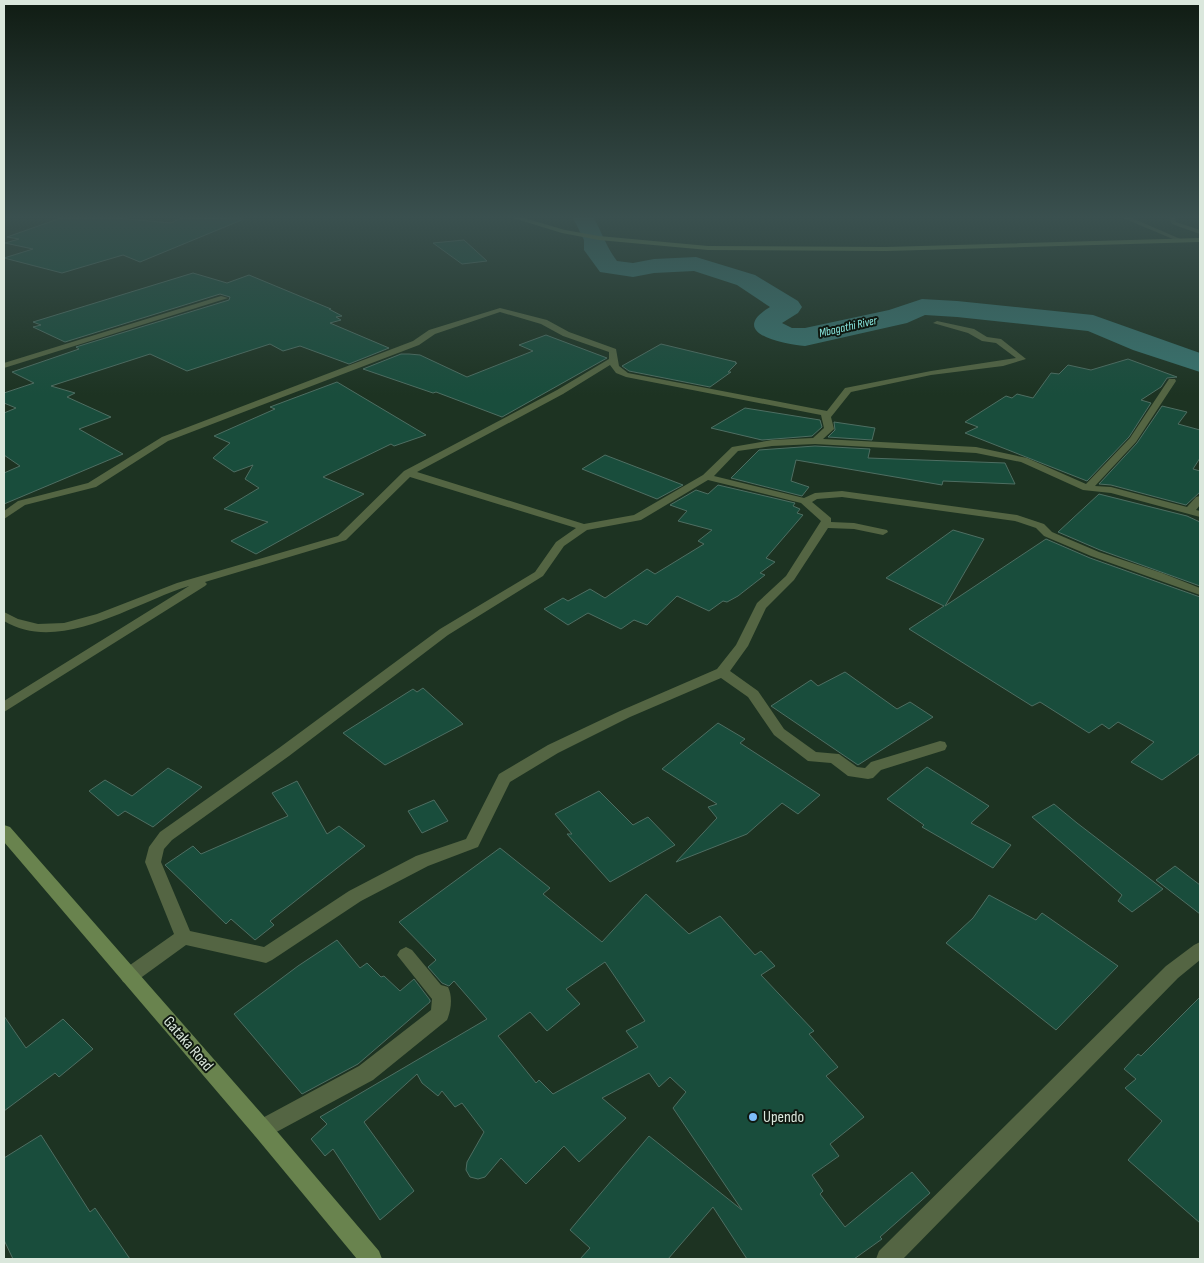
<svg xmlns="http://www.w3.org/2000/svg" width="1204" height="1263" font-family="'Sofia Sans Condensed',sans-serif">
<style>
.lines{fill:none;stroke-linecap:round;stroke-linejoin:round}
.river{fill:#39746f;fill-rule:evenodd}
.building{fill:#194d3c;stroke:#4e6e62;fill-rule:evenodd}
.street{fill:#546543;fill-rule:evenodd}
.secondary{fill:#69834e;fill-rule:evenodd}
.poi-dot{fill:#7dbef9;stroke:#0f1810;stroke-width:2}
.labels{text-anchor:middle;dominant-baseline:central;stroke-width:4;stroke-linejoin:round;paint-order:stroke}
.far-water-label{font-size:12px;font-style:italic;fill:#89e8e0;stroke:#0f1810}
.near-street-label{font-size:16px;fill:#dae7dc;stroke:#0f1810}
.near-poi-label{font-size:16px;fill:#dae7dc;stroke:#0f1810;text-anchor:start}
</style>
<rect width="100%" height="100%" fill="#1d3322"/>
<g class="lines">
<path class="river" d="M 573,218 L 594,218 C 602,233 607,248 617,261 L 633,263 L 654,259 L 696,257 L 755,275 L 798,301 L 802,307 L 798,313 L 782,323 L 792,328 L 805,328 L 889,310 L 922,299 L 957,301 L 1093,315 L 1200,353 L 1200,372 L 1133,350 L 1088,331 L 957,317 L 925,315 L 907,323 L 805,346 C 782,344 727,333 770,307 L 737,285 L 694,271 L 654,273 L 633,277 L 600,272 L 584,250 L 584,240 Z"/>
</g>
<path class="building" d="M 61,218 L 116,218 L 171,223 L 181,218 L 244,219 L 140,262 L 123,255 L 62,273 L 4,258 L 33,249 L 5,243 L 19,239 L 7,237 Z
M 464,240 L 487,261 L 462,264 L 433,243 Z
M 193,273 L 227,283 L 249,275 L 331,309 L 329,309 L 342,316 L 336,317 L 341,320 L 330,323 L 389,348 L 349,364 L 300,346 L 283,351 L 270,344 L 187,371 L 150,354 L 51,386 L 75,393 L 67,397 L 111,417 L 79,429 L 123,454 L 4,504 L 4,473 L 20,466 L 4,455 L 4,413 L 16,408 L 4,403 L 4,393 L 34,383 L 12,372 L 79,349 L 76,347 L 229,300 L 230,297 L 220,294 L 65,342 L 33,327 L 41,325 L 33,322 Z
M 546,335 L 607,358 L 502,417 L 436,392 L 433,393 L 363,369 L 401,354 L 409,354 L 420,355 L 467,377 L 533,351 L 519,345 Z
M 661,344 L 736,362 L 735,363 L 737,363 L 728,372 L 731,372 L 710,387 L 629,371 L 622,366 Z
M 1128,359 L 1177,377 L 1167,378 L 1161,387 L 1141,400 L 1151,403 L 1129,437 L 1087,481 L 965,433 L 978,427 L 965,422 L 1006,396 L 1012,398 L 1017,394 L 1033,398 L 1051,373 L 1059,374 L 1068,365 L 1091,370 Z
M 337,382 L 426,435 L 394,446 L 391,444 L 323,477 L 364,494 L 256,554 L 231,541 L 268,522 L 224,509 L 259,488 L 245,479 L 253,465 L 234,472 L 213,458 L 230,443 L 214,436 L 275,409 L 270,407 Z
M 1162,406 L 1187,412 L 1178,424 L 1200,430 L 1200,458 L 1193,469 L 1200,471 L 1200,492 L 1186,505 L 1111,485 L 1099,484 L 1137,443 Z
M 745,408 L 820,420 L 822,427 L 812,436 L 762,440 L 711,428 Z
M 834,422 L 875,428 L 872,440 L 828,437 L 835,430 Z
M 815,446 L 870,449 L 868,458 L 1005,463 L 1015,484 L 943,481 L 942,485 L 796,460 L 791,481 L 809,487 L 802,496 L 731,478 L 759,450 Z
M 605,455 L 683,485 L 657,499 L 582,469 Z
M 718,485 L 795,503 L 793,506 L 800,509 L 797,513 L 803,515 L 766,558 L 775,562 L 760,573 L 765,575 L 738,596 L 727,602 L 723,601 L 709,611 L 677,596 L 647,625 L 634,620 L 621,629 L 588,613 L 568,625 L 544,609 L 563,598 L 568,601 L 590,589 L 605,598 L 647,569 L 655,574 L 704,544 L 698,541 L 712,530 L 678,521 L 687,511 L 670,505 L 696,490 L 708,494 Z
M 1099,494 L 1187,516 L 1200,522 L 1200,586 L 1100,550 L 1058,532 Z
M 953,530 L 984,539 L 945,606 L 1046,539 L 1090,558 L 1200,597 L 1200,753 L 1162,780 L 1131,762 L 1154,742 L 1118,722 L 1109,729 L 1102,724 L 1089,733 L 1040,702 L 1032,706 L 909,629 L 944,606 L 886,578 Z
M 845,672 L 897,709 L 910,702 L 933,717 L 858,765 L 771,706 L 811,680 L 818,686 Z
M 423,688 L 463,724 L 385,765 L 343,733 L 413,689 L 417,692 Z
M 718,723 L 745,739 L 740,743 L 820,795 L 798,814 L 782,803 L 747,834 L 676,862 L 717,818 L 708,807 L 717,804 L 662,769 Z
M 927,767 L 989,806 L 971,823 L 1011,845 L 993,868 L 922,827 L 924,825 L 887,799 Z
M 168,768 L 202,787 L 153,827 L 125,811 L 118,816 L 89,791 L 105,780 L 132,796 Z
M 297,781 L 327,834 L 339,826 L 365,846 L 270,921 L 274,925 L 255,940 L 231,919 L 226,924 L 165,865 L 193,846 L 201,854 L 288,816 L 272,793 Z
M 599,791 L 633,825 L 648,817 L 675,845 L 610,882 L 567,834 L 572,834 L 555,814 Z
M 434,800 L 448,821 L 422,833 L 408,811 Z
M 1054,804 L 1077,823 L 1163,889 L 1132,912 L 1118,901 L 1122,895 L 1032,817 Z
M 500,848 L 550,888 L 543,894 L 602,942 L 646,894 L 689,934 L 720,916 L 755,955 L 761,951 L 775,966 L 761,975 L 814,1031 L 809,1034 L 838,1067 L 826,1076 L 864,1117 L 830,1144 L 839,1156 L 812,1175 L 823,1191 L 820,1194 L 845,1227 L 912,1172 L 930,1193 L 880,1237 L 882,1239 L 854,1259 L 747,1259 L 713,1207 L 668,1259 L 580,1259 L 590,1248 L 570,1230 L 649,1136 L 742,1210 L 673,1108 L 686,1092 L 670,1077 L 659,1087 L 649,1073 L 602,1098 L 626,1118 L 579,1162 L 564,1146 L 526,1184 L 501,1158 L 485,1177 L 478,1179 L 470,1177 L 466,1170 L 467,1162 L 484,1132 L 462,1103 L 455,1107 L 442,1091 L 438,1096 L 422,1083 L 417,1074 L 364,1122 L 414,1191 L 380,1220 L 333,1149 L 325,1156 L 311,1139 L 327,1124 L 320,1117 L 487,1019 L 454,981 L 449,986 L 442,983 L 428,967 L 436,960 L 399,922 ZM 605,962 L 645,1021 L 626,1031 L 638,1047 L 553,1094 L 539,1080 L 536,1083 L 498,1036 L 530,1012 L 547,1031 L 580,1004 L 566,989 Z
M 1175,866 L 1200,885 L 1200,914 L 1156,880 Z
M 989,895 L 1036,920 L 1042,913 L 1118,966 L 1056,1030 L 946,943 L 973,918 Z
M 337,940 L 360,968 L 367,963 L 381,977 L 384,976 L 400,991 L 414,979 L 430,1000 L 430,1002 L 358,1064 L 302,1094 L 234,1014 L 298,966 Z
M 1200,997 L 1200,1223 L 1128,1160 L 1162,1121 L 1125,1088 L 1136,1079 L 1124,1069 L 1138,1054 L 1141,1056 Z
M 4,1016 L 26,1048 L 63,1019 L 93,1049 L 59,1077 L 55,1073 L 4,1111 Z
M 41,1135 L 90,1212 L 95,1208 L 130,1259 L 13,1259 L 4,1240 L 4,1158 Z"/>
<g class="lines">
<path class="street" d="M 1123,218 L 1132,218 L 1185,241 L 1180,242 Z
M 1169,218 L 1175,218 L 1176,222 L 1200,230 L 1200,234 L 1172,224 Z
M 221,296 L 228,298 L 4,368 L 4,363 Z
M 500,308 L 547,320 L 569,332 L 616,349 L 619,366 L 628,373 L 827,411 L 845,388 L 931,371 L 1016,358 L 996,343 L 982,341 L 968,333 L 933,323 L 937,321 L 974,329 L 987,337 L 1001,339 L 1026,359 L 1003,366 L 931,375 L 851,392 L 831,417 L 834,429 L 823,439 L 976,447 L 1027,458 L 1086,484 L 1130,438 L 1169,379 L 1175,379 L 1176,381 L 1136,442 L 1095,486 L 1111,487 L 1187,507 L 1196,497 L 1200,496 L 1200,505 L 1196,510 L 1200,511 L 1200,517 L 1111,493 L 1083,490 L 1021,462 L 976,453 L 815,444 L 772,446 L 738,451 L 714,476 L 804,498 L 815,493 L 842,491 L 1017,515 L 1044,524 L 1052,532 L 1099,552 L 1162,573 L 1200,588 L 1200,595 L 1091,556 L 1044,536 L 1036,528 L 1015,521 L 842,497 L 817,499 L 812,502 L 831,518 L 831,522 L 854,523 L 887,530 L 888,532 L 883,535 L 854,529 L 828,528 L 794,580 L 766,608 L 748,646 L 730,671 L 758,691 L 784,729 L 816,752 L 839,754 L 857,767 L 865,768 L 871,762 L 940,741 L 945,742 L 947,746 L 945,750 L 881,770 L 873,778 L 868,779 L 848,776 L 831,763 L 808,761 L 774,735 L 748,697 L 721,678 L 630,717 L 558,753 L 510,782 L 478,847 L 428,866 L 361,901 L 272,960 L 266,963 L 186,945 L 135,982 L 129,984 L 123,982 L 120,976 L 123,970 L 174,934 L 145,862 L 149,847 L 160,832 L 279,748 L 440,629 L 535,572 L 556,542 L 576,528 L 410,477 L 346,540 L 205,582 L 207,584 L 205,586 L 4,712 L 4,701 L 189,586 C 135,602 60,655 4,621 L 4,612 L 18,619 L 38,624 L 64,623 L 97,614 L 177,583 L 338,536 L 404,471 L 557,390 L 609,359 L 609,352 L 563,336 L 541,324 L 500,312 L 435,334 L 419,345 L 168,441 L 96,487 L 25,505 L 4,519 L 4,511 L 18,501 L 88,483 L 162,437 L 413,341 L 429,330 ZM 610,365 L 616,373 L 626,377 L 821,415 L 824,428 L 813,438 L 772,440 L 732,447 L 703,475 L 634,515 L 584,524 L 417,472 L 563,394 ZM 708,480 L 801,503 L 821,521 L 786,576 L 757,603 L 736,645 L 717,669 L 620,711 L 548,745 L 499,774 L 466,839 L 416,856 L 349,891 L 264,947 L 190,931 L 161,862 L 164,849 L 172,840 L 289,756 L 448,635 L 543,576 L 564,546 L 587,530 L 641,520 Z
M 1200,942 L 1200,960 L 1178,978 L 903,1259 L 876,1259 L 879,1251 L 1166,966 L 1194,945 Z
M 406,947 L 412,950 L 441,985 L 448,987 C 453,997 451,1011 447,1020 L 373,1080 L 269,1136 L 262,1139 L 255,1136 L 252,1129 L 255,1122 L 359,1066 L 431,1010 L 432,999 L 397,955 L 400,950 Z"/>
<path class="secondary" d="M 513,218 L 524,218 L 565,230 L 599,236 L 708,246 L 886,247 L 1200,238 L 1200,242 L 886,251 L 708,250 L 599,240 L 562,233 Z
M 4,825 L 10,827 L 269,1122 L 379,1251 L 382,1259 L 357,1259 L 255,1136 L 4,842 Z"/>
</g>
<linearGradient id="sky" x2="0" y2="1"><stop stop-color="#101c13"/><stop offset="0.55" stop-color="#3a504f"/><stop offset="1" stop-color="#3a504f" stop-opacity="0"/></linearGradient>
<rect width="1204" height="395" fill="url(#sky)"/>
<circle class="poi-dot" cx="753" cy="1117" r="5"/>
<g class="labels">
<g class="far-water-label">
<text transform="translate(848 327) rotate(-13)">Mbagathi River</text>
</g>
<g class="near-street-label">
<text transform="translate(188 1044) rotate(49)">Gataka Road</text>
</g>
<g class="near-poi-label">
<text x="763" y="1117">Upendo</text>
</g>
</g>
<rect width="1204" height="1263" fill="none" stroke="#dae7dc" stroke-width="10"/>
</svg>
